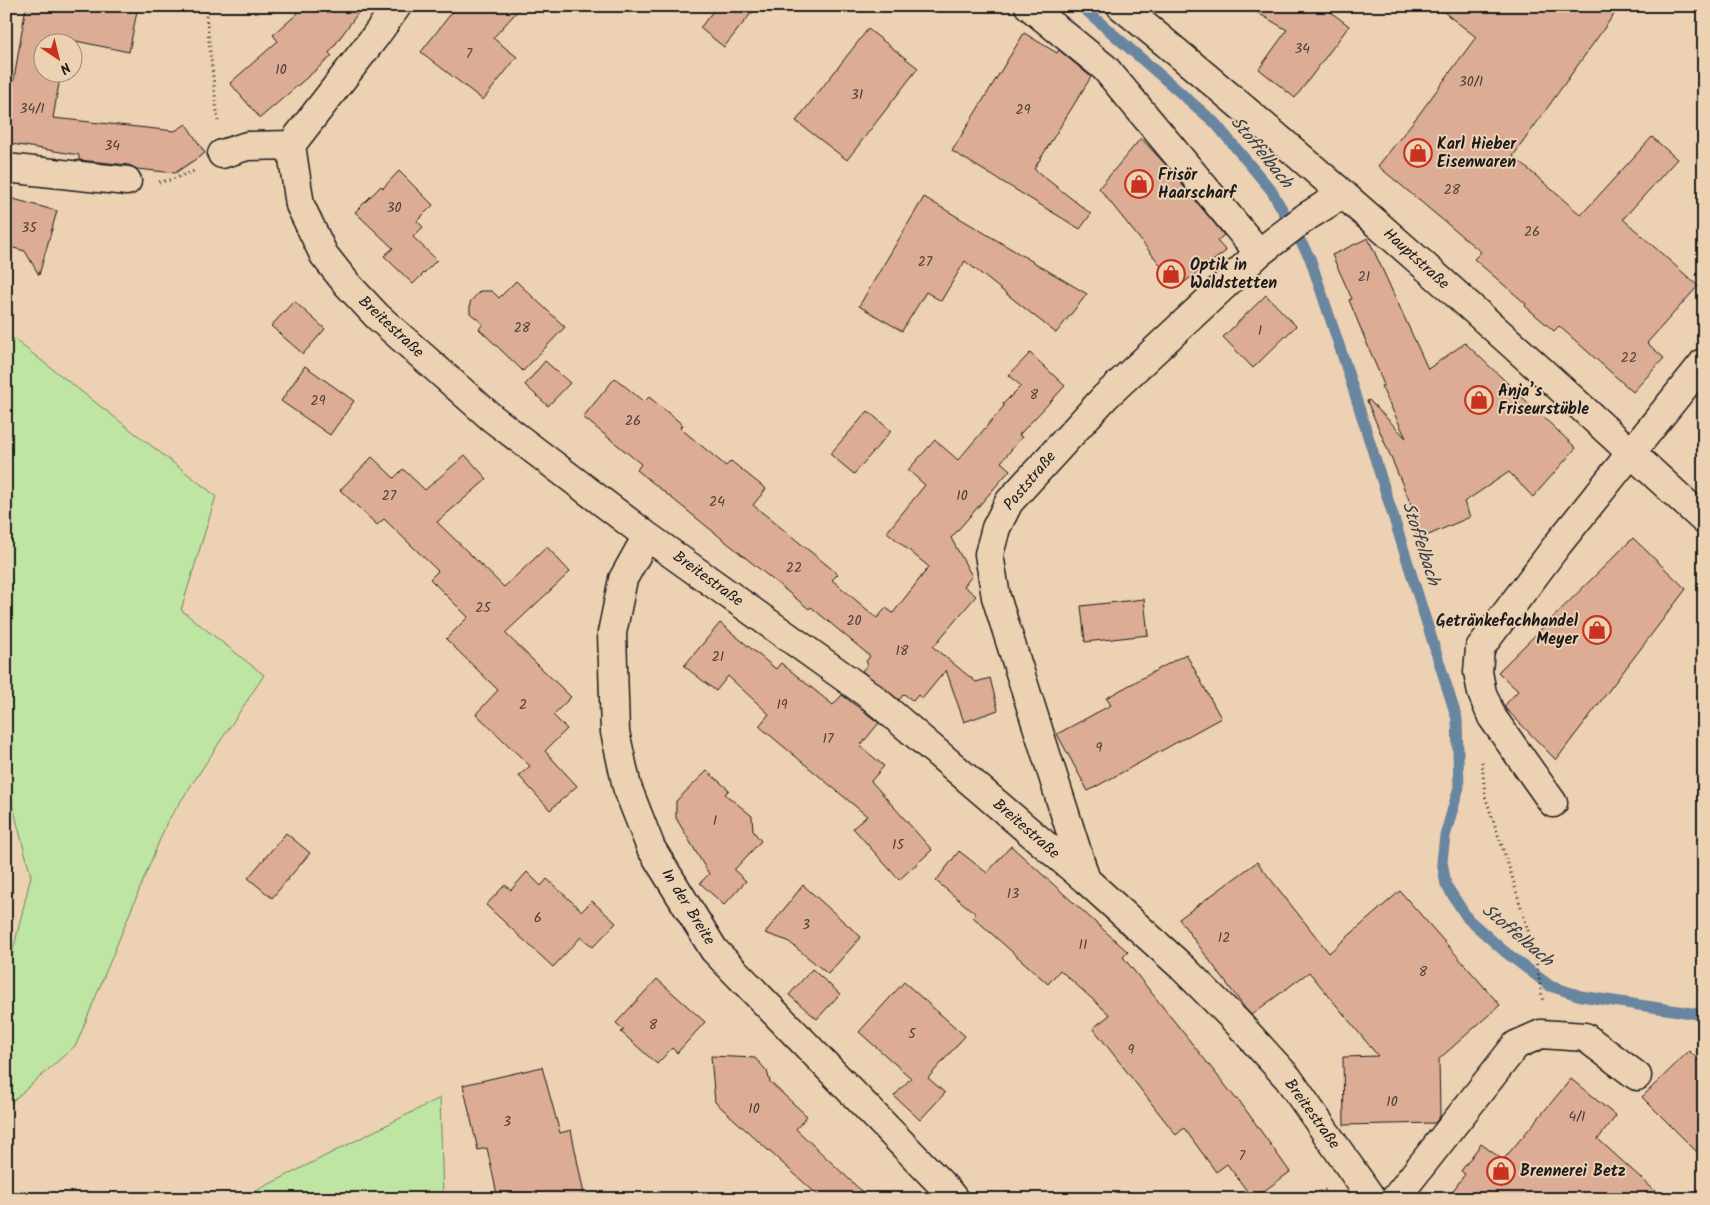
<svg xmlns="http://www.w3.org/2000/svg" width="1710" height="1205" font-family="Kalam,sans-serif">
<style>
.green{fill:#bee6a2;stroke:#6d815f}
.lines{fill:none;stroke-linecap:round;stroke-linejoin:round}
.stream{stroke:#6986a0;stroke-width:11}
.building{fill:#dcac95;stroke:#1c1c1c}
.minor-casing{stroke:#1c1c1c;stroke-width:31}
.path{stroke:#1c1c1c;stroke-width:3;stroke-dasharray:1 4;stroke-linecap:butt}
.minor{stroke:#ecd1b3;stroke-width:28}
.labels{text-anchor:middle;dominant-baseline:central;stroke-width:4;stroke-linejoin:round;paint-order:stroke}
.number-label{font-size:14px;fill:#4c403a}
.poi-label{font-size:16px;font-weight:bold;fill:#1c1c1c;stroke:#ecd1b3;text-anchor:start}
.street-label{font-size:16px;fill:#1c1c1c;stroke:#ecd1b3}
.water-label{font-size:18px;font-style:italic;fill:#363f48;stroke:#ecd1b3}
</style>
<rect width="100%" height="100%" fill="#ecd1b3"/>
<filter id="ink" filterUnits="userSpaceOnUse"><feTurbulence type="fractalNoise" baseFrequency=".02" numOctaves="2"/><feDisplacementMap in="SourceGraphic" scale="10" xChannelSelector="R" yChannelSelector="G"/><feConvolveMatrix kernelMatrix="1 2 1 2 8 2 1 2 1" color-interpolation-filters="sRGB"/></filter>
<g filter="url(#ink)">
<path class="green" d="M 6,333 L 216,496 L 181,610 L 264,675 L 167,822 L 76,1045 L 6,1107 L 6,980 L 31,876 L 6,780 Z
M 440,1098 L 443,1199 L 240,1199 Z"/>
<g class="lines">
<path class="stream" d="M 1081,6 L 1215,123 L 1271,190 L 1310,258 L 1345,363 L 1457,719 L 1459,787 L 1445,836 L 1442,861 L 1446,885 L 1468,919 L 1504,951 L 1550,986 L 1581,996 L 1704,1015"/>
</g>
<path class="building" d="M 26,6 L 138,6 L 129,52 L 66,39 L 65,42 L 42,42 L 42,72 L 61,72 L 53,118 L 175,131 L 186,124 L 205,153 L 175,173 L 137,169 L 129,165 L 79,160 L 79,155 L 6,143 L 6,128 Z
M 306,6 L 363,6 L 329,53 L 332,56 L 260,118 L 230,83 L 278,41 L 273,35 Z
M 457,6 L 522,6 L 493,38 L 517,57 L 483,100 L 421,52 Z
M 717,6 L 757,6 L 724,47 L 700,28 Z
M 1246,6 L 1323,6 L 1349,26 L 1295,98 L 1259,69 L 1287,30 Z
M 1436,6 L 1620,6 L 1513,156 L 1581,215 L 1652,137 L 1677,159 L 1623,219 L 1698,286 L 1647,343 L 1664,358 L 1633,392 L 1559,326 L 1554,331 L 1525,306 L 1526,304 L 1474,259 L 1481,252 L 1378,166 L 1420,113 L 1476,37 Z
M 868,29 L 918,68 L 847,160 L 796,121 Z
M 1024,33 L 1057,53 L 1059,50 L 1091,77 L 1034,169 L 1091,214 L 1080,229 L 952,151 Z
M 1141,138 L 1165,164 L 1224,235 L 1217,241 L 1226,251 L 1178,287 L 1099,188 Z
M 399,171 L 433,205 L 417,221 L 423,227 L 413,237 L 437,260 L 413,284 L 384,256 L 393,248 L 355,212 L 381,186 L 383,188 Z
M 6,197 L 57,211 L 39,275 L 25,251 L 6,246 Z
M 924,197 L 1087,294 L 1056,333 L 965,261 L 941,301 L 926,292 L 902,331 L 859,306 Z
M 1368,238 L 1428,369 L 1465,343 L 1576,448 L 1533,497 L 1509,472 L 1464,502 L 1470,517 L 1417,540 L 1415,514 L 1367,401 L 1369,400 L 1406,438 L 1381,386 L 1384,385 L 1349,300 L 1352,299 L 1332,255 Z
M 516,281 L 565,327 L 523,371 L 479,329 L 483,324 L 470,313 L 470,302 L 480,291 L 492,291 L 499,298 Z
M 1266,295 L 1296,326 L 1253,368 L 1223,337 Z
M 294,301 L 325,329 L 303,354 L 271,326 Z
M 1030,353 L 1065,386 L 1019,435 L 1022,437 L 1001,462 L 1010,470 L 951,538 L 972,576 L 964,586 L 976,596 L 933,647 L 976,682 L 990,678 L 998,710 L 964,722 L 946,670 L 922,699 L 918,695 L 913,701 L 904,694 L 899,700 L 862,671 L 868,664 L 866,662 L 870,656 L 811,607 L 809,609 L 637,470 L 641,464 L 583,417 L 615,378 L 644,402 L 649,397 L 683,425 L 680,428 L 726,466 L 731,461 L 766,489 L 753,505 L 838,574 L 832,580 L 877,618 L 886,608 L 893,613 L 929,567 L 887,532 L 925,485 L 908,470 L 935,440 L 958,460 L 1004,406 L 1003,404 L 1021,386 L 1009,375 Z
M 545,361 L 570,383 L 548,406 L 525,385 Z
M 305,366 L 354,401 L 330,435 L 281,401 Z
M 868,411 L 891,431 L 854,474 L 830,454 Z
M 465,455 L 487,479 L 437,522 L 504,587 L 547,547 L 570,572 L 505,633 L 571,697 L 553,715 L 567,729 L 545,751 L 577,786 L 550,810 L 519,776 L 530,766 L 476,714 L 498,690 L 446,639 L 468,617 L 430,579 L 438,571 L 384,519 L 377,525 L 340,490 L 372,457 L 394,478 L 403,469 L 425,490 Z
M 1633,538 L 1686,589 L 1556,760 L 1506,709 L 1504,706 L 1518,691 L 1498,672 Z
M 1144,599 L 1148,635 L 1085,642 L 1081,606 Z
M 720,623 L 776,669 L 781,663 L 833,705 L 842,695 L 879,723 L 860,746 L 884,766 L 871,781 L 932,850 L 899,880 L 853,828 L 867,816 L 759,726 L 769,714 L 728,676 L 716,691 L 684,666 Z
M 1186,654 L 1221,718 L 1088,791 L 1057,734 L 1111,705 L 1106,698 Z
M 707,771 L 729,790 L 725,794 L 752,816 L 753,831 L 761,841 L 734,870 L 746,881 L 724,905 L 700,883 L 709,874 L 676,818 L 676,801 Z
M 286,833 L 310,853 L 272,898 L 248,878 Z
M 1011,846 L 1128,952 L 1123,957 L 1237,1100 L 1238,1099 L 1290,1172 L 1253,1199 L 1227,1164 L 1216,1172 L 1184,1128 L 1176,1135 L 1093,1028 L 1110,1015 L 1060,970 L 1048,984 L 973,917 L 976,914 L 936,881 L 959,851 L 987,873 Z
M 1257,862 L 1329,953 L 1400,891 L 1500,1005 L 1439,1059 L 1440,1116 L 1435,1123 L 1344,1125 L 1343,1057 L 1378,1056 L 1309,972 L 1251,1015 L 1244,1007 L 1179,919 Z
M 527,872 L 541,886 L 547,879 L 582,911 L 592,901 L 616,923 L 593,947 L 581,937 L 553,967 L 486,905 L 505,885 L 511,890 Z
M 803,885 L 861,937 L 828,974 L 788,941 L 765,933 Z
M 812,969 L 840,994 L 817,1019 L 789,995 Z
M 657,979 L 705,1022 L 677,1053 L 672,1048 L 657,1064 L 621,1032 L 624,1030 L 616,1023 Z
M 904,982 L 965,1036 L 928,1078 L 945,1093 L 920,1120 L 894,1096 L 911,1078 L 859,1032 Z
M 1689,1051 L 1704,1065 L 1704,1159 L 1642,1097 Z
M 711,1056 L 755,1058 L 767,1071 L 770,1082 L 807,1116 L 796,1129 L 870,1199 L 822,1199 L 715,1102 Z
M 542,1067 L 560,1133 L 571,1130 L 585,1199 L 498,1199 L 487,1148 L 478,1150 L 463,1085 Z
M 1571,1079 L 1616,1116 L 1598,1139 L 1664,1199 L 1447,1199 L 1465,1174 L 1461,1171 L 1481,1144 L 1503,1160 Z"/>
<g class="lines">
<defs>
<path id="minor" d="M 1029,6 L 1105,68 L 1259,253
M 1121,6 C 1321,170 1514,344 1704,520
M 291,145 L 374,38 L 397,6
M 222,154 L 247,146 L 291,145 L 300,205 L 324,255 L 347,284 L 377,316 L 492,418 L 647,536 L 872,697 L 1086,880 L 1183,968 L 1237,1022 L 1288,1078 L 1372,1199
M 6,168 L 127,181
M 647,536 L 623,579 L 612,633 L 615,732 L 627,787 L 651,848 L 714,950 L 947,1190 L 954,1199
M 1553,803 L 1492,717 L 1482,693 L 1478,672 L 1480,648 L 1558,544 L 1704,362
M 1086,880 L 996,597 L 989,554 L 996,528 L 1009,502 L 1105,397 L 1259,253 L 1306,217 L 1343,194
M 1395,1199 L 1516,1045 L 1541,1034 L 1585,1037 L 1637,1076"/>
</defs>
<use href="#minor" class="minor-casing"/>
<path class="path" d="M 205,6 L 218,121
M 159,182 L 170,180 L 194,171
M 1482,762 L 1485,796 L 1510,870 L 1535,954 L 1543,1002
M 1301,1199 L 1326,1190"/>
<use href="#minor" class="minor"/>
</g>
</g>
<defs>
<symbol id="shop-ring" viewBox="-11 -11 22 22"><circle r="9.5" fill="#ecd1b3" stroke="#c8321e" stroke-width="1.5"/><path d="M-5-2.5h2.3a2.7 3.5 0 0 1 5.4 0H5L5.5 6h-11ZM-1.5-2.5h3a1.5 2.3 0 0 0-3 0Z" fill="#c8321e"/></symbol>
</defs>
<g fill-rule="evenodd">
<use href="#shop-ring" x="1402" y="137" width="32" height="32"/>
<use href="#shop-ring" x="1123" y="168" width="32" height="32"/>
<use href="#shop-ring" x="1155" y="258" width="32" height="32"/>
<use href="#shop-ring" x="1463" y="384" width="32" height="32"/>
<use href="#shop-ring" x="1581" y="614" width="32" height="32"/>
<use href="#shop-ring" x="1485" y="1155" width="32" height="32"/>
</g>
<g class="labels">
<g class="number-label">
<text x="1302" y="49">34</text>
<text x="469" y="54">7</text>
<text x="281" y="70">10</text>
<text x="1471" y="82">30/1</text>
<text x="857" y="95">31</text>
<text x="32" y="109">34/1</text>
<text x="1023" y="110">29</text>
<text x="112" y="146">34</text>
<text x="1452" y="190">28</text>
<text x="394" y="208">30</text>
<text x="29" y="228">35</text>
<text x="1532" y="232">26</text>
<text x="925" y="262">27</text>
<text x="1364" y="277">21</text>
<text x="522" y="328">28</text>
<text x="1260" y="331">1</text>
<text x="1629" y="358">22</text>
<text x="1034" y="395">8</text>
<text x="318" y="401">29</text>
<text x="633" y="421">26</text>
<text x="389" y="496">27</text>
<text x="962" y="496">10</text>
<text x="717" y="502">24</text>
<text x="794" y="568">22</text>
<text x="483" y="608">25</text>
<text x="854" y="621">20</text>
<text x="902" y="651">18</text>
<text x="718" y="657">21</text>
<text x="523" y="705">2</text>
<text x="782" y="705">19</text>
<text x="828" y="739">17</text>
<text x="1099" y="748">9</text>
<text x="715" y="821">1</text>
<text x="898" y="845">15</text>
<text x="1013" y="894">13</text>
<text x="538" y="918">6</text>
<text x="806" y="925">3</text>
<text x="1224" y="938">12</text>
<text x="1083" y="945">11</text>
<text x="1423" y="972">8</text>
<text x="653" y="1025">8</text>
<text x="912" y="1034">5</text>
<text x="1131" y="1050">9</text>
<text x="1392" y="1102">10</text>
<text x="754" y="1109">10</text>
<text x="1577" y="1117">4/1</text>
<text x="507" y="1122">3</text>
<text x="1242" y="1156">7</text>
</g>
<g class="poi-label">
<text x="1437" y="144">Karl Hieber<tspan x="1437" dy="18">Eisenwaren</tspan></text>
<text x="1158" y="175">Frisör<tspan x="1158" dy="18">Haarscharf</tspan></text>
<text x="1190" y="265">Optik in<tspan x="1190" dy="18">Waldstetten</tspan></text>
<text x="1498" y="391">Anja’s<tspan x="1498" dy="18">Friseurstüble</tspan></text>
<text x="1578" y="621" text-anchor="end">Getränkefachhandel<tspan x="1578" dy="18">Meyer</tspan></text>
<text x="1520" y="1171">Brennerei Betz</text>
</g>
<g class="street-label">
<text transform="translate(1416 259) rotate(42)">Hauptstraße</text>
<text transform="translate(391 327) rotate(43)">Breitestraße</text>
<text transform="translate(1030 481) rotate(-50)">Poststraße</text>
<text transform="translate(708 579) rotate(36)">Breitestraße</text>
<text transform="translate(1026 829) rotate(41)">Breitestraße</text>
<text transform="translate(688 907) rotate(58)">In der Breite</text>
<text transform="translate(1312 1114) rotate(54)">Breitestraße</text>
</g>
<g class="water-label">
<text transform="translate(1261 153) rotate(51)">Stoffelbach</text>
<text transform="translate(1420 544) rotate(72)">Stoffelbach</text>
<text transform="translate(1517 936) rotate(40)">Stoffelbach</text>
</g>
</g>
<rect width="1710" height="1205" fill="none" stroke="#ecd1b3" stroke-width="25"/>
<rect x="12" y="12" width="1685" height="1180" fill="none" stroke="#1c1c1c" stroke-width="2" filter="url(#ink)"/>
<g transform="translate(58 58) rotate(145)"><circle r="24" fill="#ecd1b3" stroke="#998977"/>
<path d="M0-4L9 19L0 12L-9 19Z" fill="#c8321e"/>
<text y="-8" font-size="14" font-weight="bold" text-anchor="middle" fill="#1c1c1c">N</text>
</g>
</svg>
